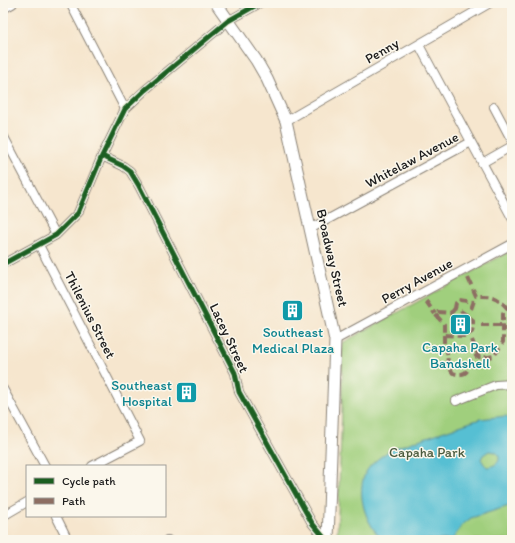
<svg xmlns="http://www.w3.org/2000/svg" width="515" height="543" font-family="Itim,sans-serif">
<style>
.green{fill:#a0cf7d;stroke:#5e764c}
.water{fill:#56bfd3;stroke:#396e78;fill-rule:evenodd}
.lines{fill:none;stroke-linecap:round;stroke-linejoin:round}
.minor-casing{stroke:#898175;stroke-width:10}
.tertiary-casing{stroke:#898175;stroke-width:12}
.secondary-casing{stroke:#898175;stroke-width:13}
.minor{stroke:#fff;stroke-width:8}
.tertiary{stroke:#fff;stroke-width:10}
.secondary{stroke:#fff;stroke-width:11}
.quiet{stroke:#8d6e63;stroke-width:4;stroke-dasharray:8 4;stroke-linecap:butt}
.cycleway-casing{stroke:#fbf7ec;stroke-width:8}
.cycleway{stroke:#1b5e20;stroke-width:5}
.labels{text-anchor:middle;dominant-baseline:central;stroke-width:3;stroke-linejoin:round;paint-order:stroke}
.street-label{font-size:14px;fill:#1c1c1c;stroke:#fbf7ec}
.culture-label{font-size:14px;fill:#0d838f;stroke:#fbf7ec}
.park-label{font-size:14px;fill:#4a5b3e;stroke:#fbf7ec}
</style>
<rect width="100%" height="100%" fill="#fbf7ec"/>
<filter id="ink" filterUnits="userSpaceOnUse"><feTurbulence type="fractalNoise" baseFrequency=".025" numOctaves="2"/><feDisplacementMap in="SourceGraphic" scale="8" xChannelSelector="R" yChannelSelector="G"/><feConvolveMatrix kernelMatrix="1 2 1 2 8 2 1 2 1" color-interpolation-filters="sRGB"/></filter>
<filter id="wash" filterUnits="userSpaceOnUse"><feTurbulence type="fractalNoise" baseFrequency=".012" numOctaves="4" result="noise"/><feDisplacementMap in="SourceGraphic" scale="16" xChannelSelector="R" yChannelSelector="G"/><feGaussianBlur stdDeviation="0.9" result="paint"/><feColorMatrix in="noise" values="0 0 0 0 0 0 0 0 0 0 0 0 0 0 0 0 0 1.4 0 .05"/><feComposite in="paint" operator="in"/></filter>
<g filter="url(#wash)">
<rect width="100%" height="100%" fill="#f6e6ce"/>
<path class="green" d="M 512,250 L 512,540 L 337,540 L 342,407 L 342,343 Z"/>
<path class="water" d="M 506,416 L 512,420 L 512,505 L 471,518 L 462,525 L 452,540 L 383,540 C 366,525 355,493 366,472 C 372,462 383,455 392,449 L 480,419 ZM 489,451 L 496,452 C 503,460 497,466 487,467 L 484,464 L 481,459 L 483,455 Z"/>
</g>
<g filter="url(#ink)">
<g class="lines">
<defs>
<path id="minor" d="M 70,3 L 125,109
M 419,45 L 512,218
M 494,107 L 512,141
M 286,121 L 490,3
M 3,135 L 56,235
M 102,156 L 123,166 L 130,171 L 139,186 L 235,373 L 239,392 L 312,523 L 326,540
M 482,163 L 512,146
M 310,229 L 471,142
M 39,245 L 140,441 L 92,466
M 3,264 L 56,235 L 78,213 L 102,156 L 125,109 L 145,90 L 228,21 L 260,3
M 335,340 L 512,244
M 3,389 L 45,466
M 456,401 L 496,385 L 512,384
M 3,516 L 27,502
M 56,516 L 68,540
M 167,540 L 168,540"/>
<path id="tertiary" d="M 3,8 L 12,3"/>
<path id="secondary" d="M 216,3 L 256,60 L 267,79 L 286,121 L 335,340 L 328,540"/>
</defs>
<use href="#minor" class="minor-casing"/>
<use href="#tertiary" class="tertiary-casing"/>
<use href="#secondary" class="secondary-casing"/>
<use href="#minor" class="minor"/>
<use href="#tertiary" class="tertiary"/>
<use href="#secondary" class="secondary"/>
<path class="quiet" d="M 468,278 L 476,296 C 491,296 496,295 507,308 L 511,308
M 426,301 L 435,314
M 455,308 L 453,311 L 450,313 L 438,312 L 435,314 L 444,324 L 444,335 L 464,336 L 472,332 L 473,326 L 473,320 L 458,309 L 455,308 L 456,303 L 459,300 L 474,302
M 471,309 L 475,298
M 481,325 L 503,325
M 444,335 L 444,345 L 447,350 L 448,366 L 453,373 C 458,375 466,375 468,369 C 470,363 466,367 470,362 C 472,359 475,357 478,355
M 472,340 L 479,357 L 489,357 L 494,356 L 503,342 L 503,313 L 507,308"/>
<defs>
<path id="cycleway" d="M 102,156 L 123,166 L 130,171 L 139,186 L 235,373 L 239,392 L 312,523 L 326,540
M 3,264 L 56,235 L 78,213 L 102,156 L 125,109 L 145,90 L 228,21 L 260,3"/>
</defs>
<use href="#cycleway" class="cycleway-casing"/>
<use href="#cycleway" class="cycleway"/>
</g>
</g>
<defs>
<symbol id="building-square" viewBox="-11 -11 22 22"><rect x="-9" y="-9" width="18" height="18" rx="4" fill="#0f9aa8" stroke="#fbf7ec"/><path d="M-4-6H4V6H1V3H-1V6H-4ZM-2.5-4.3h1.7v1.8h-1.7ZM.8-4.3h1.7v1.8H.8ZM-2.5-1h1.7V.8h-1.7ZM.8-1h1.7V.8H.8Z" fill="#fff"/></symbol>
</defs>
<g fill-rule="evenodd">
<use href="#building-square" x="280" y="298" width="25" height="25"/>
<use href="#building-square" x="448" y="312" width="25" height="25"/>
<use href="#building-square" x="174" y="380" width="25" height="25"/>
</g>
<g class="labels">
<g class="street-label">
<text transform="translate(382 51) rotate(-30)">Penny</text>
<text transform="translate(412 160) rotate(-28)">Whitelaw Avenue</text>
<text transform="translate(332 258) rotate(77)">Broadway Street</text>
<text transform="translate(417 281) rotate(-29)">Perry Avenue</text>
<text transform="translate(90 315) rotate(63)">Thilenius Street</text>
<text transform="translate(229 338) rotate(65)">Lacey Street</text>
</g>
<g class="culture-label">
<text x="293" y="332">Southeast<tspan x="293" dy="16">Medical Plaza</tspan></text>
<text x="460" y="347">Capaha Park<tspan x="460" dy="16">Bandshell</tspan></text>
<text x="172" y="385" text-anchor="end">Southeast<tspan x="172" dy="16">Hospital</tspan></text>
</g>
<g class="park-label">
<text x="427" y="452">Capaha Park</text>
</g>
</g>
<rect width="515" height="543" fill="none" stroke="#fbf7ec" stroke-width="16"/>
<rect x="26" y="465" width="140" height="52" fill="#fbf7ec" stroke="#a29f99"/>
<rect x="34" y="478" width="20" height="6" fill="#1b5e20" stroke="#a29f99"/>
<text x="62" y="485" font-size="12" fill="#1c1c1c">Cycle path</text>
<rect x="34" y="498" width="20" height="6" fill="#8d6e63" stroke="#a29f99"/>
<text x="62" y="505" font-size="12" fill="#1c1c1c">Path</text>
</svg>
